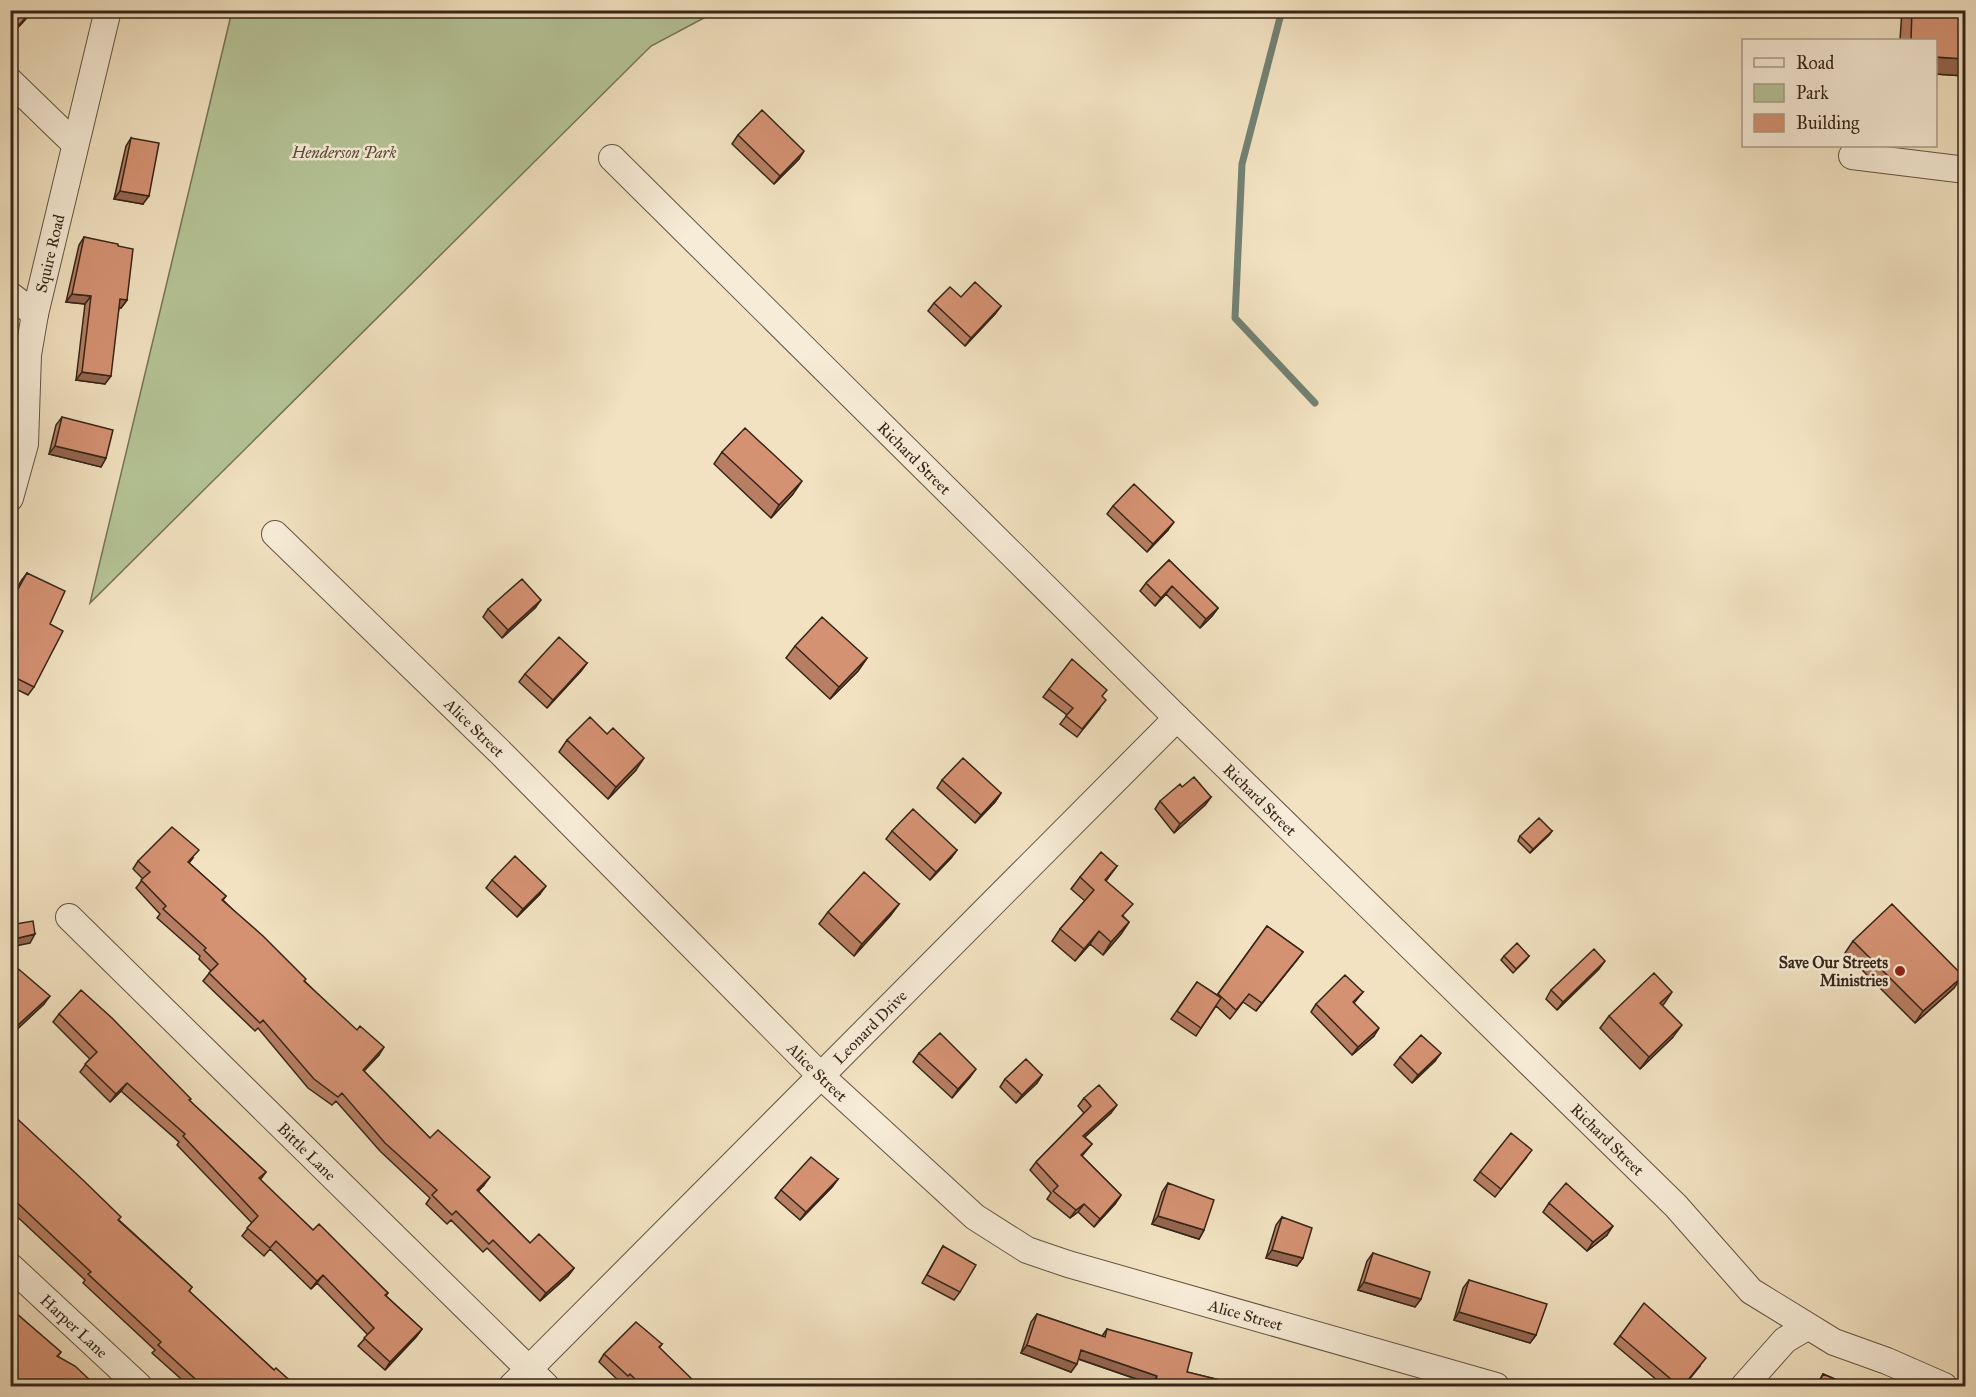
<svg xmlns="http://www.w3.org/2000/svg" width="1976" height="1397" font-family="'IM FELL Great Primer',serif">
<style>
.green{fill:#b5c497;stroke:#767458;stroke-width:1.5}
.lines{fill:none;stroke-linecap:round;stroke-linejoin:round}
.stream{stroke:#738173;stroke-width:7}
.minor-casing{stroke:#655442;stroke-width:28}
.minor{stroke:#f7ecd7;stroke-width:26}
.wall{fill:#b77e63;stroke:#362518;stroke-width:1.5}
.shaded-wall{fill:#956650;stroke:#362518;stroke-width:1.5}
.building{fill:#d59273;stroke:#362518;stroke-width:1.5}
.poi-dot{fill:#8f2418;stroke:#f7ecd7;stroke-width:2}
.labels{text-anchor:middle;dominant-baseline:central;stroke-width:5;stroke-linejoin:round;paint-order:stroke}
.park-label{font-size:16px;font-style:italic;fill:#564d38;stroke:#f7ecd7}
.street-label{font-size:16px;fill:#362518;stroke:#f7ecd7}
.poi-label{font-size:16px;font-weight:bold;fill:#362518;stroke:#f7ecd7;text-anchor:end}
</style>
<rect width="100%" height="100%" fill="#f2e2c1"/>
<filter id="stains"><feTurbulence type="fractalNoise" baseFrequency=".00333" numOctaves="4"/><feColorMatrix values="0 0 0 0 .2 0 0 0 0 .09 0 0 0 0 .02 0 0 0 .5 -.17"/></filter>
<radialGradient id="worn" r=".72"><stop offset=".6" stop-color="#630" stop-opacity="0"/><stop offset="1" stop-color="#630" stop-opacity=".3"/></radialGradient>
<path class="green" d="M 232,11 L 717,11 L 651,46 L 90,603 Z"/>
<g class="lines">
<path class="stream" d="M 1282,10 L 1242,164 L 1235,318 L 1315,403"/>
<defs>
<g id="minor">
<path d="M 10,81 L 75,144"/>
<path d="M 1852,156 L 1966,170"/>
<path id="s1" d="M 612,158 L 1177,718 L 1676,1206 L 1751,1291 L 1834,1342 L 1887,1361 L 1944,1386"/>
<path d="M 10,295 L 35,314"/>
<path id="s2" d="M 10,498 L 25,444 L 28,355 L 35,314 L 108,10"/>
<path id="s3" d="M 275,534 L 501,753 L 821,1076 L 975,1217 L 1027,1250 L 1068,1264 L 1496,1386"/>
<path id="s4" d="M 69,917 L 546,1386"/>
<path id="s5" d="M 10,1266 L 139,1386"/>
<path id="s6" d="M 512,1386 L 1177,718"/>
<path d="M 1744,1386 L 1785,1340 L 1807,1327"/>
</g>
</defs>
<use href="#minor" class="minor-casing"/>
<use href="#minor" class="minor"/>
</g>
<path class="wall" d="M 10,10 L 34,10 L 12,34 L 10,32 Z
M 1902,10 L 1965,10 L 1965,76 L 1935,74 L 1935,40 L 1900,40 Z
M 738,135 L 799,159 L 774,184 L 732,144 Z
M 131,138 L 143,204 L 114,199 L 126,146 Z
M 84,237 L 118,246 L 127,300 L 121,308 L 119,308 L 105,384 L 76,380 L 85,304 L 66,302 L 79,245 Z
M 961,297 L 1001,306 L 995,314 L 965,346 L 928,311 L 934,303 Z
M 62,417 L 106,458 L 101,467 L 49,454 L 56,425 Z
M 722,452 L 793,494 L 771,518 L 714,464 Z
M 1113,506 L 1168,530 L 1147,552 L 1107,514 Z
M 1169,560 L 1218,608 L 1212,616 L 1200,628 L 1166,594 L 1155,606 L 1140,591 L 1146,583 Z
M 27,573 L 50,624 L 34,687 L 28,695 L 10,686 L 10,601 L 21,581 Z
M 535,608 L 502,638 L 483,617 L 488,609 Z
M 795,646 L 867,658 L 858,671 L 830,699 L 786,658 Z
M 587,663 L 581,671 L 547,708 L 519,682 L 525,674 Z
M 1049,689 L 1100,708 L 1077,737 L 1060,724 L 1067,715 L 1043,697 Z
M 567,740 L 636,770 L 608,799 L 559,752 Z
M 942,780 L 1001,793 L 995,802 L 975,823 L 937,788 Z
M 1211,797 L 1205,805 L 1174,833 L 1155,809 L 1160,801 Z
M 892,831 L 957,850 L 951,858 L 930,880 L 886,839 Z
M 1552,831 L 1549,835 L 1530,853 L 1518,841 L 1520,836 Z
M 193,858 L 189,863 L 226,896 L 223,900 L 379,1055 L 364,1071 L 430,1138 L 484,1185 L 478,1191 L 530,1243 L 574,1268 L 568,1276 L 540,1301 L 487,1248 L 483,1252 L 451,1220 L 447,1224 L 426,1204 L 430,1198 L 380,1151 L 336,1101 L 332,1105 L 308,1088 L 258,1028 L 255,1031 L 203,981 L 211,971 L 199,959 L 200,956 L 157,918 L 160,914 L 136,888 L 143,879 L 133,869 L 138,861 Z
M 1117,866 L 1106,881 L 1124,917 L 1129,922 L 1121,934 L 1103,955 L 1090,944 L 1075,961 L 1052,941 L 1060,929 L 1085,901 L 1071,889 L 1080,877 Z
M 492,880 L 540,894 L 517,917 L 486,888 Z
M 899,904 L 890,916 L 854,956 L 819,924 L 828,912 Z
M 1267,926 L 1303,952 L 1256,1011 L 1243,1002 L 1230,1019 L 1216,1006 L 1196,1036 L 1171,1019 L 1197,982 L 1217,995 Z
M 1853,941 L 1954,988 L 1915,1023 L 1845,953 Z
M 1504,956 L 1529,956 L 1526,960 L 1513,973 L 1501,960 Z
M 1599,969 L 1557,1010 L 1546,999 L 1551,990 Z
M 10,971 L 44,1004 L 12,1034 L 10,1032 Z
M 1363,992 L 1354,1003 L 1374,1036 L 1352,1055 L 1311,1012 L 1316,1004 Z
M 1662,1005 L 1673,1037 L 1640,1069 L 1600,1028 L 1609,1016 Z
M 59,1014 L 190,1101 L 266,1172 L 260,1180 L 313,1230 L 388,1293 L 386,1296 L 422,1329 L 416,1337 L 385,1370 L 358,1346 L 368,1335 L 317,1283 L 311,1289 L 270,1249 L 264,1256 L 242,1236 L 252,1223 L 177,1145 L 179,1142 L 121,1091 L 110,1102 L 80,1072 L 90,1059 L 53,1022 Z
M 919,1053 L 970,1077 L 952,1098 L 913,1062 Z
M 1400,1057 L 1435,1061 L 1412,1083 L 1394,1065 Z
M 1042,1075 L 1037,1083 L 1016,1103 L 1000,1087 L 1005,1079 Z
M 1084,1098 L 1111,1113 L 1085,1137 L 1092,1144 L 1082,1156 L 1121,1195 L 1115,1204 L 1094,1227 L 1078,1212 L 1070,1218 L 1047,1199 L 1051,1193 L 1030,1170 L 1036,1162 L 1084,1113 L 1078,1106 Z
M 10,1112 L 119,1220 L 192,1287 L 189,1291 L 274,1370 L 296,1386 L 189,1386 L 152,1353 L 155,1350 L 83,1283 L 85,1280 L 10,1210 Z
M 1526,1158 L 1495,1197 L 1474,1180 L 1480,1172 Z
M 838,1179 L 832,1187 L 800,1220 L 775,1198 L 781,1190 Z
M 1168,1183 L 1204,1230 L 1199,1239 L 1152,1224 L 1162,1192 Z
M 1549,1203 L 1607,1235 L 1587,1251 L 1543,1212 Z
M 1282,1217 L 1303,1258 L 1297,1266 L 1266,1258 L 1276,1225 Z
M 943,1246 L 960,1292 L 954,1300 L 922,1283 Z
M 1373,1253 L 1421,1299 L 1415,1307 L 1358,1290 L 1367,1261 Z
M 1469,1280 L 1536,1335 L 1530,1343 L 1454,1320 L 1463,1288 Z
M 10,1308 L 61,1352 L 58,1356 L 91,1386 L 10,1386 Z
M 1037,1314 L 1102,1336 L 1107,1329 L 1187,1372 L 1244,1386 L 1151,1386 L 1151,1384 L 1078,1359 L 1071,1372 L 1021,1353 L 1031,1322 Z
M 1620,1336 L 1700,1366 L 1684,1386 L 1664,1386 L 1614,1344 Z
M 662,1344 L 659,1348 L 697,1386 L 629,1386 L 624,1382 L 622,1384 L 599,1362 L 604,1354 Z
M 1823,1374 L 1851,1386 L 1816,1386 Z"/>
<path class="shaded-wall" d="M 32,10 L 34,10 L 12,34 L 18,26 Z
M 1935,57 L 1965,59 L 1965,76 L 1935,74 Z
M 804,151 L 799,159 L 774,184 L 780,176 Z
M 120,191 L 149,196 L 143,204 L 114,199 Z
M 72,294 L 91,296 L 85,304 L 66,302 Z
M 120,299 L 127,300 L 121,308 L 115,307 Z
M 1001,306 L 995,314 L 965,346 L 971,338 Z
M 82,372 L 111,376 L 105,384 L 76,380 Z
M 55,446 L 106,458 L 101,467 L 49,454 Z
M 802,481 L 793,494 L 771,518 L 779,505 Z
M 1174,522 L 1168,530 L 1147,552 L 1153,544 Z
M 1172,586 L 1166,594 L 1155,606 L 1161,598 Z
M 541,600 L 535,608 L 502,638 L 508,630 Z
M 1218,608 L 1212,616 L 1200,628 L 1206,619 Z
M 867,658 L 858,671 L 830,699 L 839,687 Z
M 587,663 L 581,671 L 547,708 L 553,700 Z
M 644,758 L 636,770 L 608,799 L 616,787 Z
M 1001,793 L 995,802 L 975,823 L 981,815 Z
M 1211,797 L 1205,805 L 1174,833 L 1180,824 Z
M 1552,831 L 1549,835 L 1530,853 L 1533,849 Z
M 957,850 L 951,858 L 930,880 L 936,872 Z
M 546,886 L 540,894 L 517,917 L 523,909 Z
M 899,904 L 890,916 L 854,956 L 862,944 Z
M 1129,922 L 1121,934 L 1103,955 L 1111,942 Z
M 1099,931 L 1090,944 L 1075,961 L 1084,949 Z
M 35,934 L 30,943 L 10,947 L 10,940 Z
M 1303,952 L 1297,960 L 1256,1011 L 1262,1003 Z
M 1605,961 L 1599,969 L 1557,1010 L 1563,1002 Z
M 1963,976 L 1954,988 L 1915,1023 L 1923,1011 Z
M 1672,992 L 1664,1004 L 1652,1015 L 1660,1003 Z
M 50,996 L 44,1004 L 12,1034 L 18,1025 Z
M 1682,1025 L 1673,1037 L 1640,1069 L 1649,1057 Z
M 1379,1028 L 1374,1036 L 1352,1055 L 1358,1047 Z
M 384,1047 L 379,1055 L 357,1078 L 363,1070 Z
M 1441,1053 L 1435,1061 L 1412,1083 L 1418,1075 Z
M 976,1069 L 970,1077 L 952,1098 L 958,1089 Z
M 1042,1075 L 1037,1083 L 1016,1103 L 1022,1095 Z
M 127,1083 L 121,1091 L 110,1102 L 116,1094 Z
M 1117,1105 L 1111,1113 L 1077,1144 L 1083,1136 Z
M 490,1177 L 484,1185 L 472,1198 L 477,1190 Z
M 838,1179 L 832,1187 L 800,1220 L 806,1212 Z
M 1121,1195 L 1115,1204 L 1094,1227 L 1100,1219 Z
M 1084,1204 L 1078,1212 L 1070,1218 L 1076,1210 Z
M 1158,1216 L 1204,1230 L 1199,1239 L 1152,1224 Z
M 1613,1226 L 1607,1235 L 1587,1251 L 1593,1242 Z
M 1272,1250 L 1303,1258 L 1297,1266 L 1266,1258 Z
M 574,1268 L 568,1276 L 540,1301 L 546,1293 Z
M 323,1275 L 317,1283 L 311,1289 L 317,1281 Z
M 1364,1282 L 1421,1299 L 1415,1307 L 1358,1290 Z
M 1459,1312 L 1536,1335 L 1530,1343 L 1454,1320 Z
M 422,1329 L 416,1337 L 385,1370 L 390,1362 Z
M 1027,1345 L 1077,1364 L 1071,1372 L 1021,1353 Z
M 1081,1350 L 1157,1376 L 1151,1384 L 1076,1358 Z"/>
<path class="building" d="M 10,10 L 32,10 L 18,26 L 10,19 Z
M 1912,10 L 1965,10 L 1965,59 L 1935,57 L 1935,40 L 1911,40 Z
M 762,110 L 804,151 L 780,176 L 738,135 Z
M 131,138 L 159,143 L 149,196 L 120,191 Z
M 84,237 L 118,244 L 118,246 L 133,249 L 127,300 L 120,299 L 111,376 L 82,372 L 91,296 L 72,294 Z
M 975,282 L 1001,306 L 971,338 L 934,303 L 950,287 L 961,297 Z
M 62,417 L 113,430 L 106,458 L 55,446 Z
M 745,428 L 802,481 L 779,505 L 722,452 Z
M 1134,484 L 1174,522 L 1153,544 L 1113,506 Z
M 1169,560 L 1218,608 L 1206,619 L 1172,586 L 1161,598 L 1146,583 Z
M 27,573 L 65,591 L 50,624 L 63,631 L 34,687 L 10,675 L 10,604 Z
M 522,579 L 541,600 L 508,630 L 488,609 Z
M 822,617 L 867,658 L 839,687 L 795,646 Z
M 559,637 L 587,663 L 553,700 L 525,674 Z
M 1072,659 L 1107,690 L 1102,696 L 1106,700 L 1082,729 L 1066,716 L 1073,708 L 1049,689 Z
M 590,717 L 607,734 L 613,728 L 644,758 L 616,787 L 567,740 Z
M 963,758 L 1001,793 L 981,815 L 942,780 Z
M 1194,777 L 1211,797 L 1180,824 L 1160,801 L 1180,784 L 1182,787 Z
M 913,809 L 957,850 L 936,872 L 892,831 Z
M 1539,818 L 1552,831 L 1533,849 L 1520,836 Z
M 172,827 L 199,850 L 188,862 L 226,896 L 222,900 L 263,936 L 306,979 L 304,981 L 357,1030 L 360,1026 L 384,1047 L 363,1070 L 430,1138 L 438,1130 L 490,1177 L 477,1190 L 530,1243 L 539,1234 L 574,1268 L 546,1293 L 493,1240 L 489,1244 L 456,1211 L 452,1215 L 432,1195 L 437,1190 L 385,1143 L 342,1093 L 338,1097 L 314,1079 L 263,1020 L 260,1023 L 209,973 L 218,964 L 204,950 L 206,948 L 163,909 L 166,906 L 141,880 L 150,872 L 138,861 Z
M 1101,852 L 1117,866 L 1105,880 L 1133,904 L 1122,916 L 1129,922 L 1111,942 L 1099,931 L 1084,949 L 1060,929 L 1094,890 L 1080,877 Z
M 515,856 L 546,886 L 523,909 L 492,880 Z
M 864,872 L 899,904 L 862,944 L 828,912 Z
M 1892,904 L 1963,976 L 1923,1011 L 1853,941 Z
M 33,921 L 35,934 L 10,940 L 10,925 Z
M 1267,926 L 1303,952 L 1262,1003 L 1249,994 L 1236,1010 L 1218,994 Z
M 1517,943 L 1529,956 L 1516,969 L 1504,956 Z
M 1594,949 L 1605,961 L 1563,1002 L 1551,990 Z
M 15,966 L 50,996 L 18,1025 L 10,1019 L 10,971 Z
M 1654,973 L 1672,992 L 1660,1003 L 1682,1025 L 1649,1057 L 1609,1016 Z
M 1345,975 L 1363,992 L 1353,1002 L 1379,1028 L 1358,1047 L 1316,1004 Z
M 1197,982 L 1221,998 L 1201,1028 L 1177,1011 Z
M 81,990 L 112,1018 L 191,1099 L 189,1100 L 266,1172 L 259,1178 L 313,1230 L 319,1224 L 388,1293 L 385,1295 L 422,1329 L 390,1362 L 364,1338 L 374,1328 L 323,1275 L 317,1281 L 276,1241 L 270,1248 L 247,1228 L 258,1216 L 183,1136 L 185,1134 L 127,1083 L 116,1094 L 85,1064 L 97,1052 L 59,1014 Z
M 940,1033 L 976,1069 L 958,1089 L 919,1053 Z
M 1421,1035 L 1441,1053 L 1418,1075 L 1400,1057 Z
M 1026,1059 L 1042,1075 L 1022,1095 L 1005,1079 Z
M 1099,1085 L 1117,1105 L 1083,1136 L 1092,1144 L 1081,1155 L 1121,1195 L 1100,1219 L 1084,1204 L 1076,1210 L 1053,1191 L 1058,1186 L 1036,1162 L 1091,1106 L 1084,1098 Z
M 10,1112 L 84,1181 L 121,1217 L 118,1220 L 192,1287 L 189,1291 L 274,1370 L 276,1368 L 296,1386 L 203,1386 L 158,1345 L 161,1342 L 88,1274 L 91,1272 L 10,1196 Z
M 1511,1133 L 1532,1150 L 1501,1189 L 1480,1172 Z
M 811,1157 L 838,1179 L 806,1212 L 781,1190 Z
M 1168,1183 L 1214,1200 L 1204,1230 L 1158,1216 Z
M 1566,1183 L 1613,1226 L 1593,1242 L 1549,1203 Z
M 1282,1217 L 1312,1228 L 1303,1258 L 1272,1250 Z
M 943,1246 L 976,1265 L 960,1292 L 927,1275 Z
M 1373,1253 L 1430,1272 L 1421,1299 L 1364,1282 Z
M 1469,1280 L 1547,1304 L 1536,1335 L 1459,1312 Z
M 1644,1303 L 1706,1358 L 1683,1386 L 1679,1386 L 1620,1336 Z
M 10,1308 L 61,1352 L 57,1356 L 75,1366 L 93,1383 L 90,1386 L 18,1386 L 10,1379 Z
M 1037,1314 L 1105,1337 L 1107,1329 L 1192,1353 L 1187,1372 L 1244,1386 L 1154,1386 L 1157,1376 L 1081,1350 L 1077,1364 L 1027,1345 Z
M 636,1322 L 662,1344 L 659,1347 L 698,1385 L 696,1386 L 642,1386 L 630,1374 L 628,1376 L 604,1354 Z
M 1823,1374 L 1851,1386 L 1818,1386 Z"/>
<circle class="poi-dot" cx="1900" cy="971" r="6"/>
<g class="labels">
<g class="park-label">
<text x="344" y="152">Henderson Park</text>
</g>
<g class="street-label">
<text stroke="none"><textPath href="#s2" startOffset="249">Squire Road</textPath></text>
<text stroke="none"><textPath href="#s1" startOffset="426">Richard Street</textPath></text>
<text stroke="none"><textPath href="#s3" startOffset="278">Alice Street</textPath></text>
<text stroke="none"><textPath href="#s1" startOffset="912">Richard Street</textPath></text>
<text stroke="none"><textPath href="#s6" startOffset="507">Leonard Drive</textPath></text>
<text stroke="none"><textPath href="#s3" startOffset="764">Alice Street</textPath></text>
<text stroke="none"><textPath href="#s1" startOffset="1398">Richard Street</textPath></text>
<text stroke="none"><textPath href="#s4" startOffset="334">Bittle Lane</textPath></text>
<text stroke="none"><textPath href="#s3" startOffset="1268">Alice Street</textPath></text>
<text stroke="none"><textPath href="#s5" startOffset="88">Harper Lane</textPath></text>
</g>
<g class="poi-label">
<text x="1888" y="962">Save Our Streets<tspan x="1888" dy="18">Ministries</tspan></text>
</g>
</g>
<rect width="1976" height="1397" fill="none" stroke="#f2e2c1" stroke-width="36"/>
<rect x="12" y="12" width="1952" height="1373" fill="none" stroke="#362518" stroke-width="3"/>
<rect x="18" y="18" width="1940" height="1361" fill="none" stroke="#362518" stroke-width="1.5"/>
<rect x="1742" y="39" width="195" height="108" fill="#f7ecd7" stroke="#aa9c8b" stroke-width="1.5"/>
<rect x="1754" y="58" width="30" height="9" fill="#f7ecd7" stroke="#aa9c8b" stroke-width="1.5"/>
<text x="1796" y="69" font-size="18" fill="#362518">Road</text>
<rect x="1754" y="84" width="30" height="18" fill="#b5c497" stroke="#aa9c8b" stroke-width="1.5"/>
<text x="1796" y="99" font-size="18" fill="#362518">Park</text>
<rect x="1754" y="114" width="30" height="18" fill="#d59273" stroke="#aa9c8b" stroke-width="1.5"/>
<text x="1796" y="129" font-size="18" fill="#362518">Building</text>
<rect width="100%" height="100%" filter="url(#stains)"/>
<rect width="100%" height="100%" fill="url(#worn)"/>
</svg>
